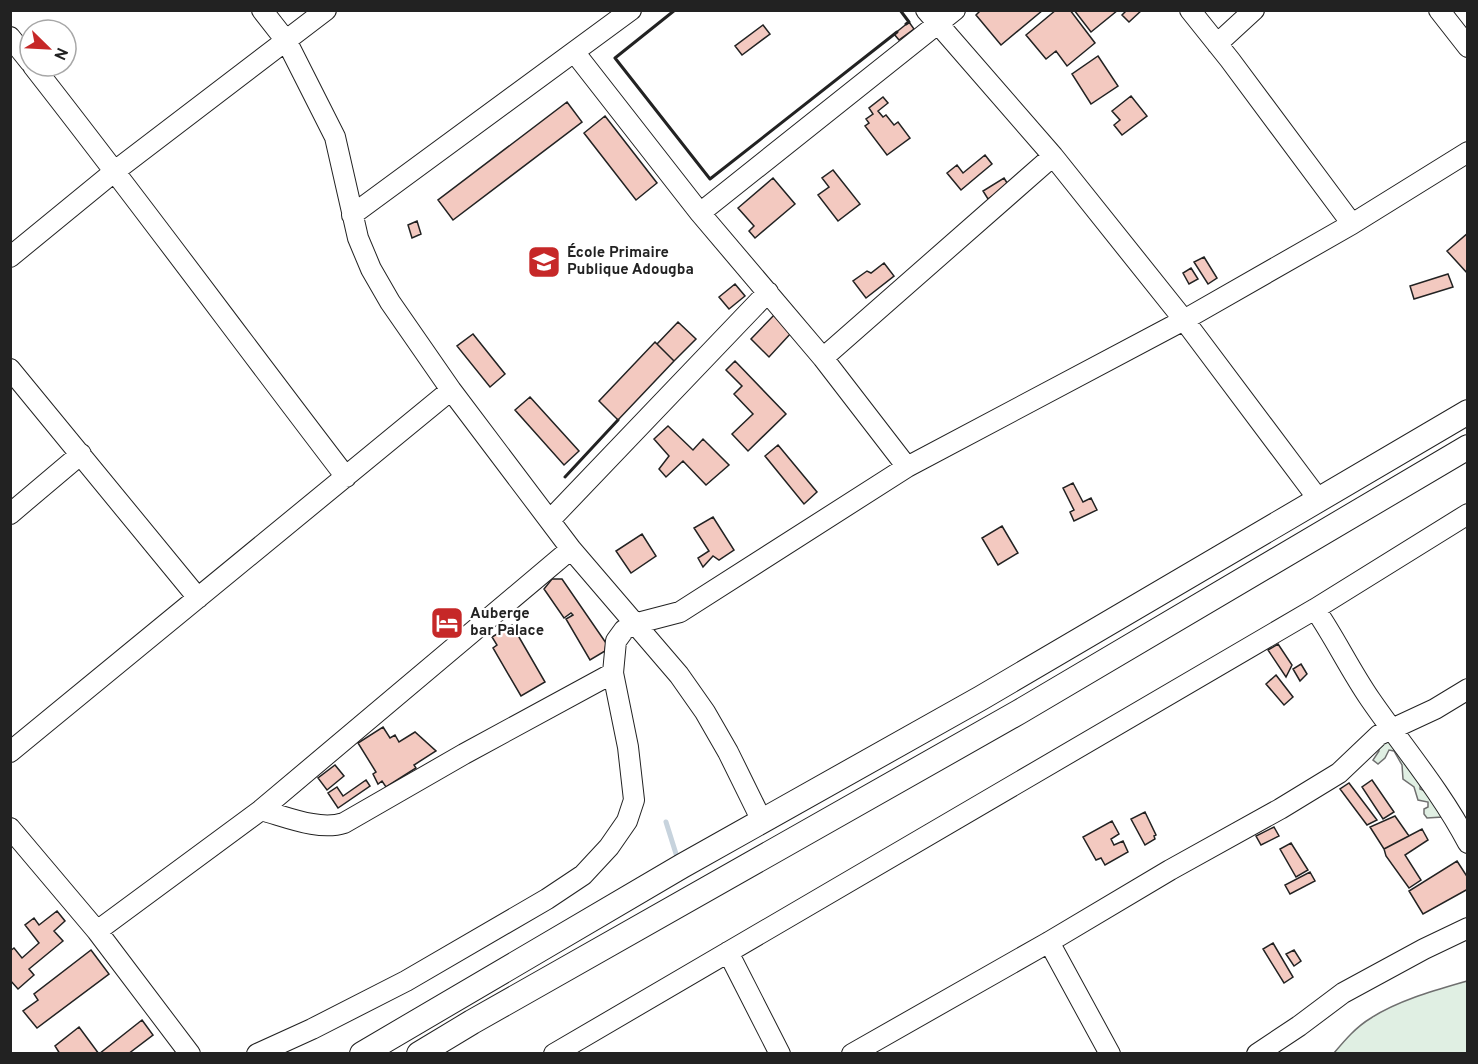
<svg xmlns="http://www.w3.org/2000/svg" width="1478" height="1064" font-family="Overpass,sans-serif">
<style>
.green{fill:#e0efe3;stroke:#6f6f6f;stroke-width:1.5}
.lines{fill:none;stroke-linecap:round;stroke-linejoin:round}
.stream{stroke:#c7d3dd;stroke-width:5}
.building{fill:#f3c9c0;stroke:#222;stroke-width:1.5}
.minor-casing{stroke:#222;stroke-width:22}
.major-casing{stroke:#222;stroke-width:26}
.minor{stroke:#fff;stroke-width:20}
.major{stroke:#fff;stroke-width:24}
.wall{stroke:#222;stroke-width:3}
.labels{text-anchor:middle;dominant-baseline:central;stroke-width:4.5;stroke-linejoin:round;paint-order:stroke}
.poi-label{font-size:15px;font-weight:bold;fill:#222;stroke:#fff;text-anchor:start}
</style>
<rect width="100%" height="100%" fill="#fff"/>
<path class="green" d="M 1378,738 C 1424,744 1423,743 1420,789 L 1428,792 L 1442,817 L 1427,818 L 1424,814 L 1424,809 L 1428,807 L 1428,802 L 1418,800 L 1414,787 L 1403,779 L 1402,765 L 1394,751 L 1389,750 L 1385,758 L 1378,764 L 1373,760 L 1379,751 Z
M 1467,981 L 1467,1053 L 1334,1053 C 1345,1040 1356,1027 1371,1018 C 1399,1000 1436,990 1467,981 Z"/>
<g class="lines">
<path class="stream" d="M 666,822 L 677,857"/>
</g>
<path class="building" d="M 981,10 L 1043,10 L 1001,45 L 976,15 Z
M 1056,10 L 1070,10 L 1095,43 L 1067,66 L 1056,51 L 1046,59 L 1026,35 Z
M 1074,10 L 1118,10 L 1091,32 Z
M 1127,10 L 1142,10 L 1129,22 L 1122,15 Z
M 909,22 L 914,29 L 899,40 L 894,34 Z
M 763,25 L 770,34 L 742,55 L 735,46 Z
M 1098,56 L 1118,86 L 1091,104 L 1072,74 Z
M 1131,96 L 1147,116 L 1122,135 L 1114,125 L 1120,120 L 1112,111 Z
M 883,97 L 888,103 L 878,111 L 883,117 L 886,115 L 894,125 L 898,122 L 910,138 L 887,155 L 865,126 L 869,123 L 866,119 L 873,114 L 869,108 Z
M 567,102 L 582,122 L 453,220 L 438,200 Z
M 605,116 L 657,183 L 636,200 L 584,133 Z
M 985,155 L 992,164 L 961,190 L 947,173 L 957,165 L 963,173 Z
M 833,170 L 860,204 L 838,221 L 818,195 L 829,187 L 822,178 Z
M 773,178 L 795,204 L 755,238 L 749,231 L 754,226 L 738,208 Z
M 1004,178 L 1009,186 L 988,199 L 983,191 Z
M 417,221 L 421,234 L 412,238 L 408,225 Z
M 1468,233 L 1468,274 L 1447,251 Z
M 1204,257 L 1217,278 L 1208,284 L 1194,262 Z
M 884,263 L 894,276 L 866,298 L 853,281 L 867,271 L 871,273 Z
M 1191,268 L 1198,279 L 1189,284 L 1183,273 Z
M 1448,274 L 1453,287 L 1414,299 L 1410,286 Z
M 735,284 L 745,296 L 729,309 L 719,297 Z
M 775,314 L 792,332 L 769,357 L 751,339 Z
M 678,322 L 696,339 L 674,361 L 657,344 Z
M 473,334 L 505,374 L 490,387 L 457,346 Z
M 655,342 L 674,361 L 618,420 L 599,401 Z
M 735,361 L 786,414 L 748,451 L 732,434 L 753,414 L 734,394 L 742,386 L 726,370 Z
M 530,397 L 579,451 L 564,465 L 515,410 Z
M 668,426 L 693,450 L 703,439 L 729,465 L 706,485 L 683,461 L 666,477 L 659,469 L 669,456 L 654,439 Z
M 778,445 L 817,492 L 804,504 L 765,456 Z
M 1073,483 L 1083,502 L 1091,498 L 1097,510 L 1074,521 L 1070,512 L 1074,510 L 1063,488 Z
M 713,517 L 734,550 L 719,560 L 713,556 L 703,567 L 698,558 L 709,551 L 694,528 Z
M 1002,526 L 1018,553 L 998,565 L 982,538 Z
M 642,534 L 656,556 L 631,573 L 616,551 Z
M 552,579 L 562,579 L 606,643 L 605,651 L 590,660 L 566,619 L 573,615 L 571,613 L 564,618 L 544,589 Z
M 512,625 L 545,682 L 521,696 L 493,648 L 497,645 L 492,637 Z
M 1278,644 L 1292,665 L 1286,677 L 1268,650 Z
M 1301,664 L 1307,674 L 1300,681 L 1293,669 Z
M 1276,675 L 1293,697 L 1284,705 L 1266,684 Z
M 383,727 L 390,738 L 395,735 L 399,742 L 415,732 L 436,751 L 414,765 L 416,768 L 386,787 L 382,781 L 378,784 L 373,774 L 376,772 L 358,743 Z
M 335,765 L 344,776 L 327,790 L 318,778 Z
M 366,780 L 370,786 L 338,808 L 328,793 L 337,787 L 343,796 Z
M 1372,780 L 1394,812 L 1383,819 L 1362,787 Z
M 1349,783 L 1377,820 L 1367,825 L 1340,789 Z
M 1145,812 L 1156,835 L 1154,836 L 1155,839 L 1145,845 L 1131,819 Z
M 1395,816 L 1409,836 L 1384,849 L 1370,827 Z
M 1112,821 L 1119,834 L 1111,839 L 1114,845 L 1123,841 L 1128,852 L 1105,865 L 1101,858 L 1096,860 L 1083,837 Z
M 1274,827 L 1279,836 L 1261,845 L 1256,836 Z
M 1422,829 L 1428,840 L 1405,855 L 1421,880 L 1409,888 L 1386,856 L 1384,849 Z
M 1291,843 L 1308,870 L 1296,877 L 1280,849 Z
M 1457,861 L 1468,878 L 1468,889 L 1423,914 L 1409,891 Z
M 1310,872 L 1315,881 L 1290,894 L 1285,885 Z
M 57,911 L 65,921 L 54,931 L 63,941 L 29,969 L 34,975 L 18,989 L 10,980 L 10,951 L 14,948 L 22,958 L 39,943 L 25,925 L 34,918 L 39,925 Z
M 1273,943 L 1293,977 L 1284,983 L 1263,949 Z
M 91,950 L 109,974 L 37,1028 L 23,1011 L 38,1000 L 34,994 Z
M 1294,950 L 1301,961 L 1294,966 L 1286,954 Z
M 142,1020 L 153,1035 L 128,1054 L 99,1054 Z
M 79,1027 L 99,1054 L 60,1054 L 55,1046 Z"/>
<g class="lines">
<defs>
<path id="minor" d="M 262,10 L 287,42 L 335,137 L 358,238 L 371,269 L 390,302 L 451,390 L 571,549 L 679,675 L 705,712 L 728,752 L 762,821
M 926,10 L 1053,156 L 1184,320 L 1319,500
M 1190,10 L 1230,60 L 1352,224
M 1439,10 L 1468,47
M 10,37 L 30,62
M 1217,44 L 1254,10
M 575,53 L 700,213 L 823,358 L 907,467
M 33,66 C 139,201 241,340 346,477
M 700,213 L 955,10
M 352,215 L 631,10
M 10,257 L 115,171 L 326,10
M 823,358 L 1053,156
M 10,369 L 198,598
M 10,514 L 81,454
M 550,520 L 768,292
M 1315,609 C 1335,638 1350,670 1370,699 C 1403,747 1441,791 1468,843
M 10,752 L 451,390
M 261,810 C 287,817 319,831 344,823 L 464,754 L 613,673
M 10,828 L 97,931 L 190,1054
M 97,931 L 261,810 L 571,549
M 1049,942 L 1110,1054
M 728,952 L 780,1054
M 257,1054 L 312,1029 L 406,981 L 547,899 L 583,875 L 609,847 L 627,821 L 634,800 L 628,747 L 613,673 L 616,641 L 624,630 L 634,624 L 680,612 L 907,467 L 1184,320 L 1352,224 L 1468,152
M 554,1054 L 1315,609 L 1468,514
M 852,1054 L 1049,942 L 1170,870 L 1280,809 L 1339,773 L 1379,735 L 1435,709 L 1468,689
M 1257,1054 L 1299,1026 L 1343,993 L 1424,949 L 1468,928"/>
<path id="major" d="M 362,1054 L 682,866 L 981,698 L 1468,412
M 419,1054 L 472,1022 L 1019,712 L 1468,447"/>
</defs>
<use href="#minor" class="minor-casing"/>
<use href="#major" class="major-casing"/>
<use href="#minor" class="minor"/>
<use href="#major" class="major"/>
<path class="wall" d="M 675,10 L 615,58 L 710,179 L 897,32
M 900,10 L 909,22 L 906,24
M 565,477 L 618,420"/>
</g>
<defs>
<symbol id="school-square" viewBox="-11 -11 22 22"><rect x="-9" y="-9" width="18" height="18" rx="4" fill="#c62828" stroke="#fff"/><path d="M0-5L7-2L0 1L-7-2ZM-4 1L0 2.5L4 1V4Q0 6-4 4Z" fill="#fff"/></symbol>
<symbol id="hotel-square" viewBox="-11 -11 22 22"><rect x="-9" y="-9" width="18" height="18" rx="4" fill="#c62828" stroke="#fff"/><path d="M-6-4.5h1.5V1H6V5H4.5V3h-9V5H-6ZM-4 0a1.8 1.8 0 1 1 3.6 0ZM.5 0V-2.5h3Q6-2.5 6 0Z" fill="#fff"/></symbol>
</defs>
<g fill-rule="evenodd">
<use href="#school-square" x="525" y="243" width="38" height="38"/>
<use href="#hotel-square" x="428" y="604" width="38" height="38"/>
</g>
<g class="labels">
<g class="poi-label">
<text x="567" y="253">École Primaire<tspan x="567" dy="17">Publique Adougba</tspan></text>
<text x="470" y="614">Auberge<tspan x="470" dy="17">bar Palace</tspan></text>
</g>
</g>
<rect width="1478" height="1064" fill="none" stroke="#222222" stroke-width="24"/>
<g transform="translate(48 48) rotate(114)"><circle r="28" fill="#ffffff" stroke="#a7a7a7" stroke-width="1.5"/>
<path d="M0-4.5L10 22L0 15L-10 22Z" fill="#c62828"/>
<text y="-9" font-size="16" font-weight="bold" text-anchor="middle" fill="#222222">N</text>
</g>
</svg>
